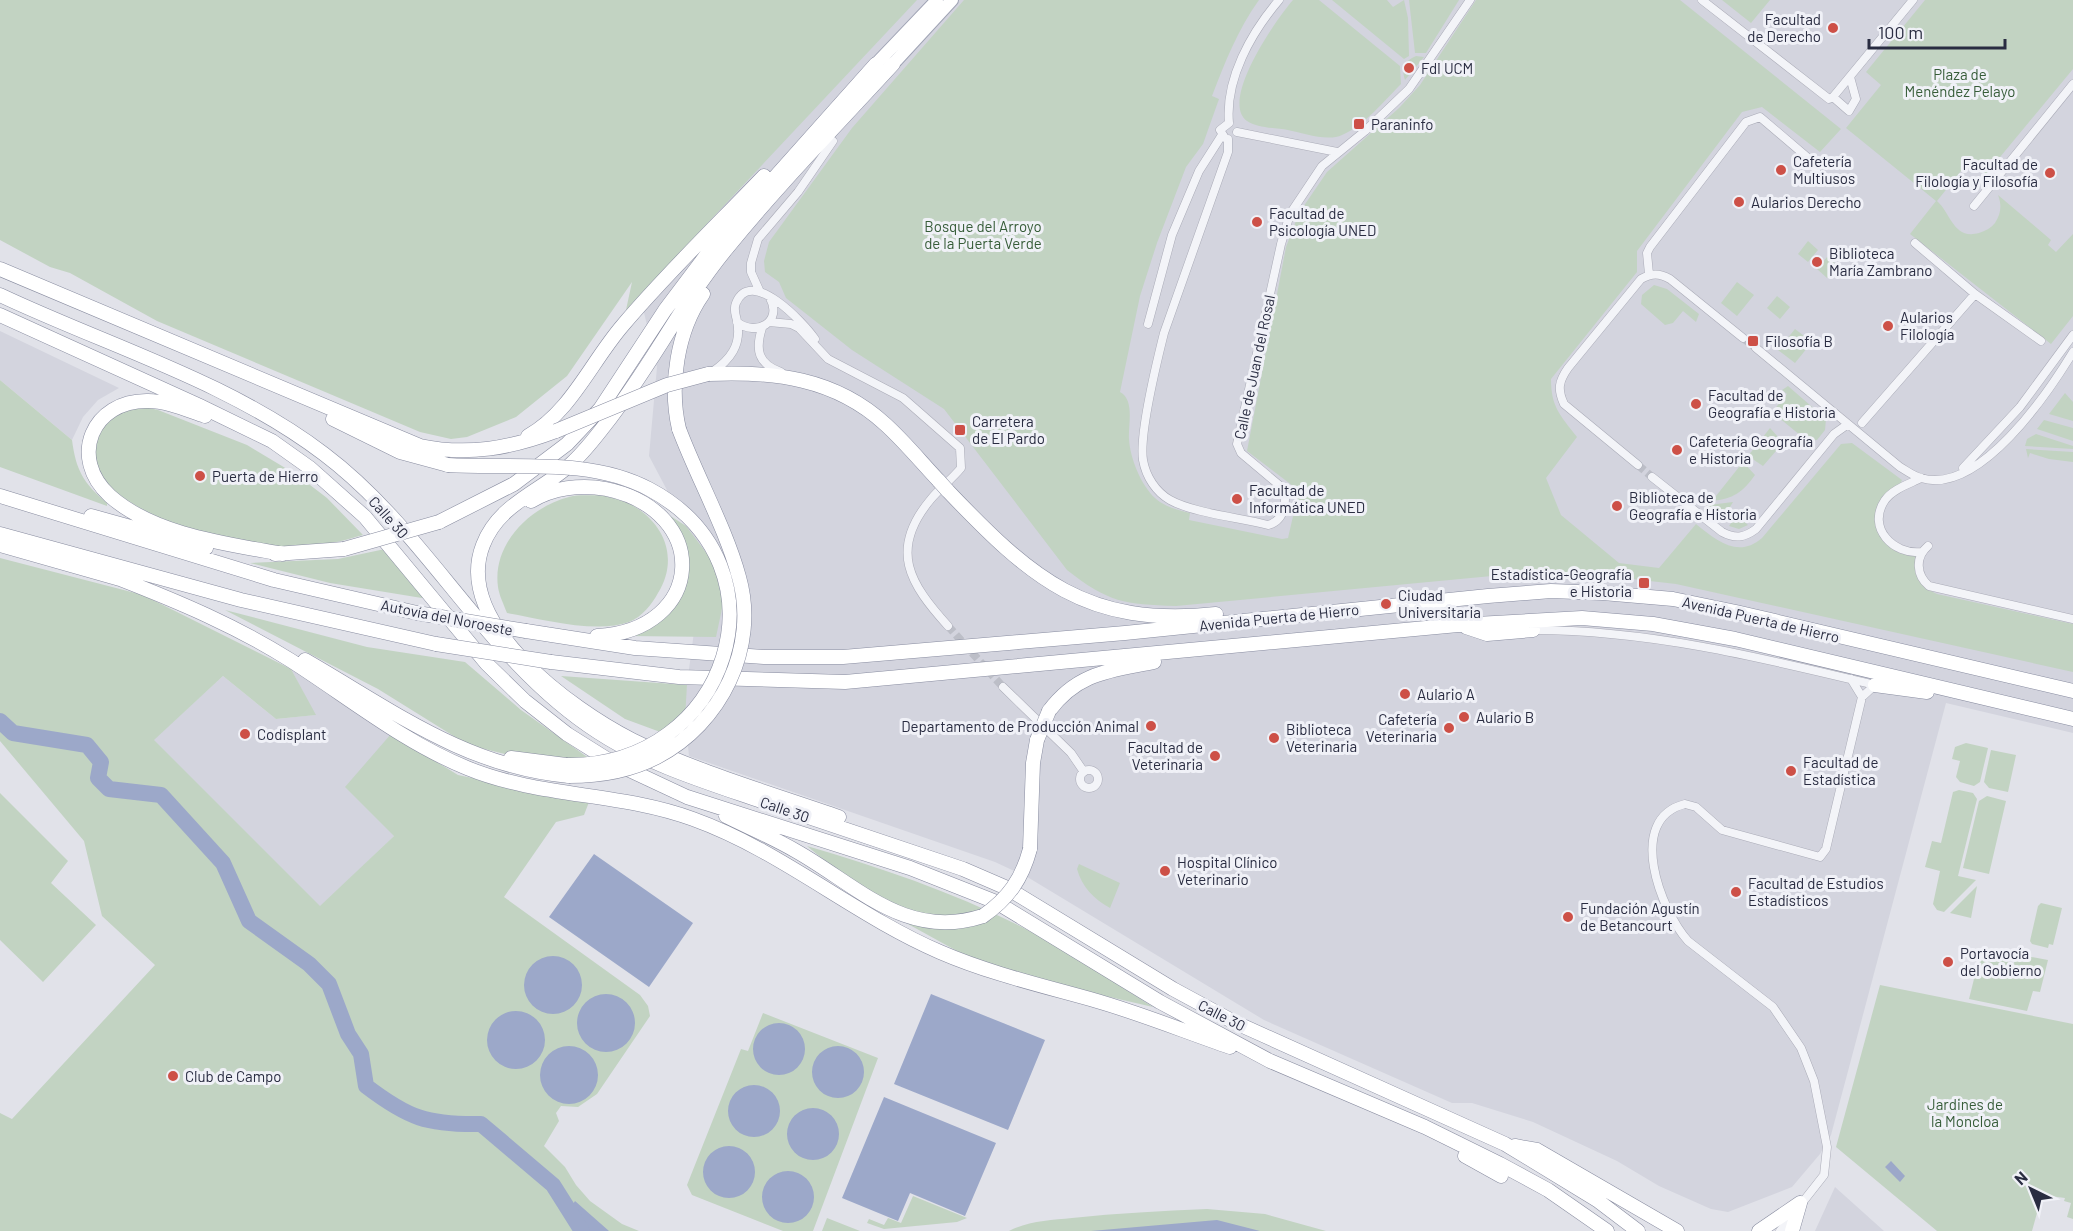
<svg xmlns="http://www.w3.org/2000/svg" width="2073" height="1231" font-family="Barlow,sans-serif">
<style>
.built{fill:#d3d4de}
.green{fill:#c2d3c2}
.water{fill:#9ca8c9}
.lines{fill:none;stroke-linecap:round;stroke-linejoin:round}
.river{stroke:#9ca8c9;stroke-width:16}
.street-tunnel{stroke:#bcbec7;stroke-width:8;stroke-dasharray:8 4;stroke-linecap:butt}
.street-casing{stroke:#aaabb7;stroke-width:9}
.primary-casing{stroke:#a0a4b5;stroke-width:14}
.highway-casing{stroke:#888ca0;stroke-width:15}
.street{stroke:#f3f4f8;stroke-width:8}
.primary{stroke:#fff;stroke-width:12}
.highway{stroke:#fff;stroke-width:14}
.highway-bridge-casing{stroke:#888ca0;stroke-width:15;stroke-linecap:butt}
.highway-bridge{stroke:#fff;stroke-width:14}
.poi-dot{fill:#cd5047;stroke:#f0f1f7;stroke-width:2}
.labels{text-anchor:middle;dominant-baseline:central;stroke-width:6;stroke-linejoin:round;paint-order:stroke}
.poi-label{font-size:15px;fill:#292c41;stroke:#f0f1f7;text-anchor:start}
.park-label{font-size:15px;fill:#365c38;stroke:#f0f1f7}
.street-label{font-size:15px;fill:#292c41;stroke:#f0f1f7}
</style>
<rect width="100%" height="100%" fill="#e1e2e9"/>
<path class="built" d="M 699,0 L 2073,0 L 2073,733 L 1946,703 L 1831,1135 L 1820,1154 L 1792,1187 L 1728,1212 L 1711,1209 L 1659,1186 L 1617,1161 L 1533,1122 L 1472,1103 L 1452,1103 L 1264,1020 L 1029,878 L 995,862 L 689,756 L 684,706 L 702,573 L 686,526 L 649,456 L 657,367 L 635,275 Z
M 0,331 L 119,388 L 98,400 L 83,417 L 72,440 L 0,380 Z
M 291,669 L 391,734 L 394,836 L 320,907 L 153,740 L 223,676 L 276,719 L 315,715 Z
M 1835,1187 L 1884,1231 L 1815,1231 Z"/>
<path class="green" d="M 0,0 L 917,0 L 626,310 L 632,282 L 567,376 L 516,417 L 467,437 L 451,439 L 420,432 L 157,321 L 70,273 L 50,267 L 0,240 Z
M 964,0 L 1259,0 C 1238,29 1225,62 1212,96 L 1219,99 L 1203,144 L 1186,167 L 1157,243 L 1140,296 L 1120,392 C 1135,400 1128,425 1129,439 C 1130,458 1141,485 1155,498 C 1165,507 1178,510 1190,513 L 1189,520 L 1282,539 L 1288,538 L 1297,499 L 1291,497 L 1293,486 L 1247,451 L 1286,247 L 1299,213 L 1327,172 L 1399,108 L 1420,85 L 1476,0 L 1680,0 L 1841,129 L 1820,152 L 1762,107 L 1742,112 L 1637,251 L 1637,272 L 1551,379 C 1551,407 1560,415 1577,437 L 1546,478 L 1561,515 L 1619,563 L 1659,568 L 1696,524 C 1716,540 1738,559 1762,538 L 1841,444 L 1852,443 L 1902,480 L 1900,485 L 1880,504 L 1883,540 L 1899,553 L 1917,556 C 1912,575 1919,586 1937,594 L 2073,624 L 2073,672 L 1676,584 L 1597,575 L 1513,574 L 1176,606 C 1124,604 1109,603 1067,570 L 944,409 L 852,350 L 786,298 L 779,282 L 765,272 L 764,261 L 769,242 L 852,128 Z
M 1293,0 L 1319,0 L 1400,66 L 1401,84 C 1384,101 1365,125 1342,135 C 1328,142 1302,133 1288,130 C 1276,128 1257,128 1247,121 C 1219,101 1277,18 1293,0 Z
M 1332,0 L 1387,0 L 1393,7 L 1404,0 L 1408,18 L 1409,56 L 1404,59 Z
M 1409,0 L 1459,0 L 1426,53 L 1415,53 Z
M 1722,0 L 1770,0 L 1751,23 Z
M 1925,0 L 2073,0 L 2073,69 L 1986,174 L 1969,161 L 1937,201 C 1951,213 1953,240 1979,233 C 1985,231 1991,228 1995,223 C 2001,214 2002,205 1998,195 L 2051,240 L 2048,245 L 2056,252 L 2073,234 L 2073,316 L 2051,344 L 1910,234 L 1936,201 L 1846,128 L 1881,85 L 1866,72 Z
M 1416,56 L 1424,57 L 1405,80 C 1401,69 1404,61 1416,56 Z
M 1808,241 L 1818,250 L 1808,262 L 1798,254 Z
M 1827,257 L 1837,265 L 1827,278 L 1817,269 Z
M 1737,282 L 1754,295 L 1737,316 L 1721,303 Z
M 1654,285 L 1667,289 L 1699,314 L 1696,322 L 1683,311 L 1673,323 L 1665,325 L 1641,304 L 1642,295 Z
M 1777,296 L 1790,307 L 1780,319 L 1767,308 Z
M 1795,329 L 1812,342 L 1795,363 L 1778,350 Z
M 0,380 L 72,440 C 76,470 83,483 107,503 L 107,506 L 0,467 Z
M 1788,386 L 1826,419 L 1825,430 L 1817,440 L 1806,440 L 1772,412 L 1787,394 L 1782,390 Z
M 2065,393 L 2073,402 L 2073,421 L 2049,414 Z
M 145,407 L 158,410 L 247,445 L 297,475 L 327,498 L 363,535 C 346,540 327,545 309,546 C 247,549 172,532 121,496 C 78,465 91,411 145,407 Z
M 2044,420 L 2073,428 L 2073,441 L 2037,429 Z
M 1770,428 L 1779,438 L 1776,451 L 1763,466 L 1748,456 Z
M 2036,434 L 2073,446 L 2073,449 L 2025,446 L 2027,439 Z
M 2026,449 L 2073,452 L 2073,462 L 2049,459 L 2030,453 L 2028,458 Z
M 1743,462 L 1755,475 C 1743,492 1733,499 1712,501 Z
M 602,495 C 611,498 623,500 632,505 C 665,524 679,559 658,593 C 652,604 642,617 629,622 C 596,634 542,619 507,613 C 504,605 499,595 498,587 C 492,544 530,507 569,497 C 579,494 591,496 602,495 Z
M 1733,502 L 1730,507 L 1733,511 L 1724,522 L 1706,508 L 1709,505 Z
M 655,506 L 686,526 L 714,563 L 723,604 L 716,637 L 628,636 L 684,583 L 680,544 Z
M 1737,515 L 1748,525 L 1739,529 L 1729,526 Z
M 385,549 L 428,599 L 330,583 L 250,563 L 338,559 Z
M 0,558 L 143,595 L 291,669 L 316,715 L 276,719 L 223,676 L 154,740 L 320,906 L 394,836 L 345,787 L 391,734 L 458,775 L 589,802 L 584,815 L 556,822 L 504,897 L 640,995 L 648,1006 L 650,1016 L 597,1094 L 578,1107 L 561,1106 L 556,1113 L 559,1121 L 544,1146 L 565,1167 L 576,1185 L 590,1201 L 622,1224 L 639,1231 L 0,1231 L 0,1113 L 12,1119 L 155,965 L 102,916 L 84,841 L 0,741 Z
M 225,610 L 367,647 L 465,662 L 521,710 L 590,759 L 545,764 L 468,745 L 378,689 Z
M 561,676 L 687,685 L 685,718 L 663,733 L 625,719 Z
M 1966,743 L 1988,748 L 1980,782 L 1974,786 L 1960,782 L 1956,777 L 1960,761 L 1952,759 L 1955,747 Z
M 1991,750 L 2016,755 L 2008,792 L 1989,788 L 1984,782 Z
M 1959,790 L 1973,793 L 1977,799 L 1958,876 L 1976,880 L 1944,912 L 1937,910 L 1933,904 L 1940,871 L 1925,867 L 1932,841 L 1941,843 L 1953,792 Z
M 0,793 L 68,861 L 51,883 L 96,925 L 43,982 L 0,940 Z
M 1987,796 L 2006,801 L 1989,874 L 1963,868 L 1979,801 Z
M 807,846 C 892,871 979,901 1055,945 C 1088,964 1120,986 1153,1007 L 1023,977 L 966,956 L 888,913 Z
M 1079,864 L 1120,883 L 1110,908 C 1094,899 1082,887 1077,869 Z
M 1977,886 L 1971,918 L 1950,913 Z
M 2041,903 L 2062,908 L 2053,945 L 2049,944 L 2048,948 L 2032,944 L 2030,941 L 2038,906 Z
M 1982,947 L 2011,953 L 2005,970 L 2010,974 L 2016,970 L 2014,963 L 2016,954 L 2048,960 L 2040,992 L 2033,991 L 2027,1011 L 1969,999 Z
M 1880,985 L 2073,1024 L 2073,1219 L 2067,1217 L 2071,1203 L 2064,1201 L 2065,1198 L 2042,1195 L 2032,1231 L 1937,1231 L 1836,1147 Z
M 763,1013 L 878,1058 L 813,1231 L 783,1231 L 692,1195 L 687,1185 L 741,1049 L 748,1051 Z
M 913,1196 L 967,1218 L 957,1222 L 884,1229 L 867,1223 L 869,1219 L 884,1225 L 888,1218 L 901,1223 Z
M 1207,1209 L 1265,1214 L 1326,1231 L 1009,1231 C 1028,1221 1051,1220 1072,1218 C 1117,1213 1162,1211 1207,1209 Z
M 827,1218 L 860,1231 L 822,1231 Z"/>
<path class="water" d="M 594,854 L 693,923 L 649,987 L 549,917 Z
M524 985a29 29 0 1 1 58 0a29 29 0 1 1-58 0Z
M577 1023a29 29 0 1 1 58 0a29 29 0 1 1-58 0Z
M 931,994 L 1045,1040 L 1008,1130 L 894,1084 Z
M487 1040a29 29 0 1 1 58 0a29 29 0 1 1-58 0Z
M753 1049a26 26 0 1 1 52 0a26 26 0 1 1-52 0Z
M540 1075a29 29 0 1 1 58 0a29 29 0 1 1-58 0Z
M812 1072a26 26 0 1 1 52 0a26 26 0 1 1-52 0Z
M728 1111a26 26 0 1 1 52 0a26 26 0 1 1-52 0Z
M 884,1097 L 996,1143 L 965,1216 L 910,1193 L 898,1221 L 842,1198 Z
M787 1134a26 26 0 1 1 52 0a26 26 0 1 1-52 0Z
M703 1172a26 26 0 1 1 52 0a26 26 0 1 1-52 0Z
M 1891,1161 L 1905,1176 L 1900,1182 L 1885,1167 Z
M762 1197a26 26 0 1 1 52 0a26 26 0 1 1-52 0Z
M 575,1201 L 609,1231 L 576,1231 L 566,1216 Z
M 1217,1220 L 1260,1231 L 1091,1231 Z"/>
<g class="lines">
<path class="river" d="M 0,721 L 13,733 L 87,745 L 101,762 L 98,778 L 109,789 L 161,795 L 223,863 L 249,921 L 309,964 L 329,984 L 348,1034 L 361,1054 L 366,1086 C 408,1118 427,1125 481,1124 L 553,1185 L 582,1231"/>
<path class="street-tunnel" d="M 1743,338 L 1756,348
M 1638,465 L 1652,477
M 948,626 L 1003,687"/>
<defs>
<path id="street" d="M 1702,0 L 1829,99 L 1833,97 L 1849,111 L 1856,99 L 1850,77
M 1833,97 L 1913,0
M 1229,123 C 1225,79 1251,33 1279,0
M 1237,132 L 1337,152
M 1225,138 L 1220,130 L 1229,123
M 1228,139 L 1228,152 L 1164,333 C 1157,361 1139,434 1143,460 C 1146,477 1156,492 1170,500 C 1193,513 1242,518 1268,525 C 1284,521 1286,505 1285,490 L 1241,453 L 1237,444 L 1281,244 L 1290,214 L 1322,166 L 1365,131 L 1409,89 L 1470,0
M 1974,206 L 2073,84
M 1915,243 L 1975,294 L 2041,341
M 1649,274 L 1647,253 L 1650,247 L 1746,122 L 1760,117 L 1814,163 L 1817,175
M 760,292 L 751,272 L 751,263 L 758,239 L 798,192 L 833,141
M 737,322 C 756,337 783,322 770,298
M 769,322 L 791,324 L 799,328 L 828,359 L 903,398 L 960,448 L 961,468 C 952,479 940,488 931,499 C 888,550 910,584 948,626
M 1148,324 L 1172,235 L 1199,171 L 1222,135
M 762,328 C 755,350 758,364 781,372
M 1756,348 L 1900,467 C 1907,471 1913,476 1921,478 C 1979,496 2048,393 2073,352
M 712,372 C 730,360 742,345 737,321 C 736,315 733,310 736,303 C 751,266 804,323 815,339
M 1862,423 L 1975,294
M 1638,465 L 1564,404 C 1557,389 1559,381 1568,368 L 1641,279 C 1652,273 1659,273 1670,279 L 1743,338
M 1963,468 L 2020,407 L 2073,335
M 1652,477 L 1722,532 C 1735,539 1744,538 1756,529 L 1834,434 L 1848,424
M 1921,478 C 1909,484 1893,489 1885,500 C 1866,528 1894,555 1921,552
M 1928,546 C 1915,557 1916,575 1929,586 L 2073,619
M 1533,630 C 1650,630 1763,658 1875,685
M 1851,679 L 1862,697
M 1003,687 L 1071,753 L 1084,772
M1080 779a9 9 0 1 1 18 0a9 9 0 1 1-18 0Z
M 1780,1231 L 1824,1175 L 1827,1147 L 1814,1081 L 1801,1048 L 1773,1007 L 1688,941 C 1661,911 1625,819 1685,804 L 1696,807 L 1722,830 L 1820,857 L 1826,849 L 1862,697 L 1875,685"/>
<path id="primary" d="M 876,64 L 937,0
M 893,64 L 952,0"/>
<path id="highway" d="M 0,269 L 420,446 C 468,456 511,448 556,431
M 0,295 C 108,346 228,381 324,454 C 429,533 485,659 598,732 C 647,764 706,782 761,801 C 829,824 896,847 963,869 L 1007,888 L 1173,989 L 1234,1022 L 1505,1144 L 1597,1200 L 1638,1231
M 0,315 L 198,405 L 272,441 L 310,468 L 365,517 L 487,664 L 525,701 L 567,734 L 610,761 L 687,797 L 910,868 L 996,902 L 1160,1002 L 1270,1061 L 1425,1127 L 1500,1164 L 1548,1190 L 1607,1231
M 708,374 C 773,371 835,378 885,424 C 904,441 921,462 939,481
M 205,416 C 187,410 167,401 148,401 C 92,400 68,458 110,496 C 154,535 227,544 283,554
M 333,419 L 400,452 L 448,465
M 679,429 C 669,386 677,331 703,294
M 528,436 C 571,412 591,362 623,325 C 667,273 717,225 764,176
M 947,490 C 1031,578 1086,628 1216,614
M 0,496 L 274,580 L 417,613
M 531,501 C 552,488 581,484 606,489 C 712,511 706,630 597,636
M 91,516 L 206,548
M 439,522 L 514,484 L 567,444 L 600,409 L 665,310 L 711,249 L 876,64
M 0,534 L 241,600 L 436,644
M 0,545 L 127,581
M 275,554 L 344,549
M 120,579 C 179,602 236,626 290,660 C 348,697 403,742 467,768 C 540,798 620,792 693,819 C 782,851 854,915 940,952 C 991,974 1044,986 1097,1001 C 1142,1014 1186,1032 1230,1047
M 1466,627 L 1487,634 L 1533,630
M 526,631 L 635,648 L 764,657 L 843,657 L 1125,633 L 1488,596 L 1551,591 L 1603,593 L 1673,599 L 1736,612 L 2073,691
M 305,660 C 392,710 466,767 569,776
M 551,662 L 679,677 L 845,682 L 1458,625 L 1582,618 L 1653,624 L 1735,639 L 2073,719
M 1875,685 L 1927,692
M 1049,711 C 1078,672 1110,671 1154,662
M 511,758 L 566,765
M 726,816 C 750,828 774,838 796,851 C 858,886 906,941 983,916
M 839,817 C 773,794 694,771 632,740 C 573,710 452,624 483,545 C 499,503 541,492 572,463 C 584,452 595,438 605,425 C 650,368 681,304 727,248 C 779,184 837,125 893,64
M 1030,849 L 1033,763 L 1037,740
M 1515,1146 L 1537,1150 L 1677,1231
M 1465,1156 L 1501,1176
M 1759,1231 L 1800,1203
M 1792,1231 L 1800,1203"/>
</defs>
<use href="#street" class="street-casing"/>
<use href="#primary" class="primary-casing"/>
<use href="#highway" class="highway-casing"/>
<use href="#street" class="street"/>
<use href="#primary" class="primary"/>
<use href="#highway" class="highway"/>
<defs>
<path id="highway-bridge" d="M 556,431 L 667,385 L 708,374
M 448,465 C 513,469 589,457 649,489 C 794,566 729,768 566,765
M 939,481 L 947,490
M 344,549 L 439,522
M 417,613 L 526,631
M 436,644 L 551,662
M 1037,740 L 1049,711
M 569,776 C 600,776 630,771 657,757 C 721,724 759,647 739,577 C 726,529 697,477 679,429
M 983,916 C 1008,899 1022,879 1030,849"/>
</defs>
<use href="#highway-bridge" class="highway-bridge-casing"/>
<use href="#highway-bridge" class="highway-bridge"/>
</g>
<g class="poi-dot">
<circle cx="1833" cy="28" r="6"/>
<circle cx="1409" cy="68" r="6"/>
<rect x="1353" y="118" width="12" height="12" rx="3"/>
<circle cx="1781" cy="170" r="6"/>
<circle cx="2050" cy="173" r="6"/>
<circle cx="1739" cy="202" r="6"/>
<circle cx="1257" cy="222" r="6"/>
<circle cx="1817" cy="262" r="6"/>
<circle cx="1888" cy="326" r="6"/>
<rect x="1747" y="335" width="12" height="12" rx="3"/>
<circle cx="1696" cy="404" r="6"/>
<rect x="954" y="424" width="12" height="12" rx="3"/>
<circle cx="1677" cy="450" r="6"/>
<circle cx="200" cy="476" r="6"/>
<circle cx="1237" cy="499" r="6"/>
<circle cx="1617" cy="506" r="6"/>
<rect x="1638" y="577" width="12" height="12" rx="3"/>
<circle cx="1386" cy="604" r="6"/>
<circle cx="1405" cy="694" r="6"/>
<circle cx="1464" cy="717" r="6"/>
<circle cx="1151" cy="726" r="6"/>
<circle cx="1449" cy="728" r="6"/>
<circle cx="245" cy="734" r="6"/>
<circle cx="1274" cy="738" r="6"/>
<circle cx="1215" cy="756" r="6"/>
<circle cx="1791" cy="771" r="6"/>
<circle cx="1165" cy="871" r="6"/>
<circle cx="1736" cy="892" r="6"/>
<circle cx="1568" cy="917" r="6"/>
<circle cx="1948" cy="962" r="6"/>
<circle cx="173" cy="1076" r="6"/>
</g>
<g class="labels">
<g class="poi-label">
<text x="1821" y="19" text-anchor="end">Facultad<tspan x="1821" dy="17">de Derecho</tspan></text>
<text x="1421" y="68">FdI UCM</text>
<text x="1371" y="124">Paraninfo</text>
<text x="1793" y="161">Cafetería<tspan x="1793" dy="17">Multiusos</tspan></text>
<text x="2038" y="164" text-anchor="end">Facultad de<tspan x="2038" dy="17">Filología y Filosofía</tspan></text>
<text x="1751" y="202">Aularios Derecho</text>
<text x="1269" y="213">Facultad de<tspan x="1269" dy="17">Psicología UNED</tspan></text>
<text x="1829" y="253">Biblioteca<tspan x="1829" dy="17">María Zambrano</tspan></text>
<text x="1900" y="317">Aularios<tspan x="1900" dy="17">Filología</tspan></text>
<text x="1765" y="341">Filosofía B</text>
<text x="1708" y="395">Facultad de<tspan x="1708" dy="17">Geografía e Historia</tspan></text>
<text x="972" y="421">Carretera<tspan x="972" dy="17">de El Pardo</tspan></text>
<text x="1689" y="441">Cafetería Geografía<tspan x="1689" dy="17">e Historia</tspan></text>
<text x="212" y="476">Puerta de Hierro</text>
<text x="1249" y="490">Facultad de<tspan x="1249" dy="17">Informática UNED</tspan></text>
<text x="1629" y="497">Biblioteca de<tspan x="1629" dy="17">Geografía e Historia</tspan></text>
<text x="1632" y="574" text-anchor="end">Estadística-Geografía<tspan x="1632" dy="17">e Historia</tspan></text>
<text x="1398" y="595">Ciudad<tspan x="1398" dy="17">Universitaria</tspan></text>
<text x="1417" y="694">Aulario A</text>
<text x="1476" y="717">Aulario B</text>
<text x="1437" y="719" text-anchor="end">Cafetería<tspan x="1437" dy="17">Veterinaria</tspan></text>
<text x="1139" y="726" text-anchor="end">Departamento de Producción Animal</text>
<text x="1286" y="729">Biblioteca<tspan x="1286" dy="17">Veterinaria</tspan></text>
<text x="257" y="734">Codisplant</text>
<text x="1203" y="747" text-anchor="end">Facultad de<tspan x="1203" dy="17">Veterinaria</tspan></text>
<text x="1803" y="762">Facultad de<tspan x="1803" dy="17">Estadística</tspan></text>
<text x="1177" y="862">Hospital Clínico<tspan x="1177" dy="17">Veterinario</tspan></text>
<text x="1748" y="883">Facultad de Estudios<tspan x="1748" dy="17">Estadísticos</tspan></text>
<text x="1580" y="908">Fundación Agustín<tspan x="1580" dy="17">de Betancourt</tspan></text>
<text x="1960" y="953">Portavocía<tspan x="1960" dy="17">del Gobierno</tspan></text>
<text x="185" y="1076">Club de Campo</text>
</g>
<g class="park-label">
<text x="1960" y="74">Plaza de<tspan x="1960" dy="17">Menéndez Pelayo</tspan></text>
<text x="983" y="226">Bosque del Arroyo<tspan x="983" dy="17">de la Puerta Verde</tspan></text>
<text x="1965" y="1104">Jardines de<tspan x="1965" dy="17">la Moncloa</tspan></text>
</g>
<g class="street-label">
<text transform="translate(1254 367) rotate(-78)">Calle de Juan del Rosal</text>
<text transform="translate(389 517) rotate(48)">Calle 30</text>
<text transform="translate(447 617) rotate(11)">Autovía del Noroeste</text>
<text transform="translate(1279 617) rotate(-6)">Avenida Puerta de Hierro</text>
<text transform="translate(1761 619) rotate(13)">Avenida Puerta de Hierro</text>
<text transform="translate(785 809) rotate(19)">Calle 30</text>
<text transform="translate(1222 1015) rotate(27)">Calle 30</text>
</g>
</g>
<g transform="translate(2031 1189) rotate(317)" stroke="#f0f1f7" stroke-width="4.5" paint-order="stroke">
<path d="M0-4.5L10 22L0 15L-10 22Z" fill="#292c41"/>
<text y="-9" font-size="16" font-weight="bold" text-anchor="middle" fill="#292c41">N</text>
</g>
<path d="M1869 39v9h136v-9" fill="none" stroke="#292c41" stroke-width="3"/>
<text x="1878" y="39" font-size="18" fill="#292c41" stroke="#f0f1f7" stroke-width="4.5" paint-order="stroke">100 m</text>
</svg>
